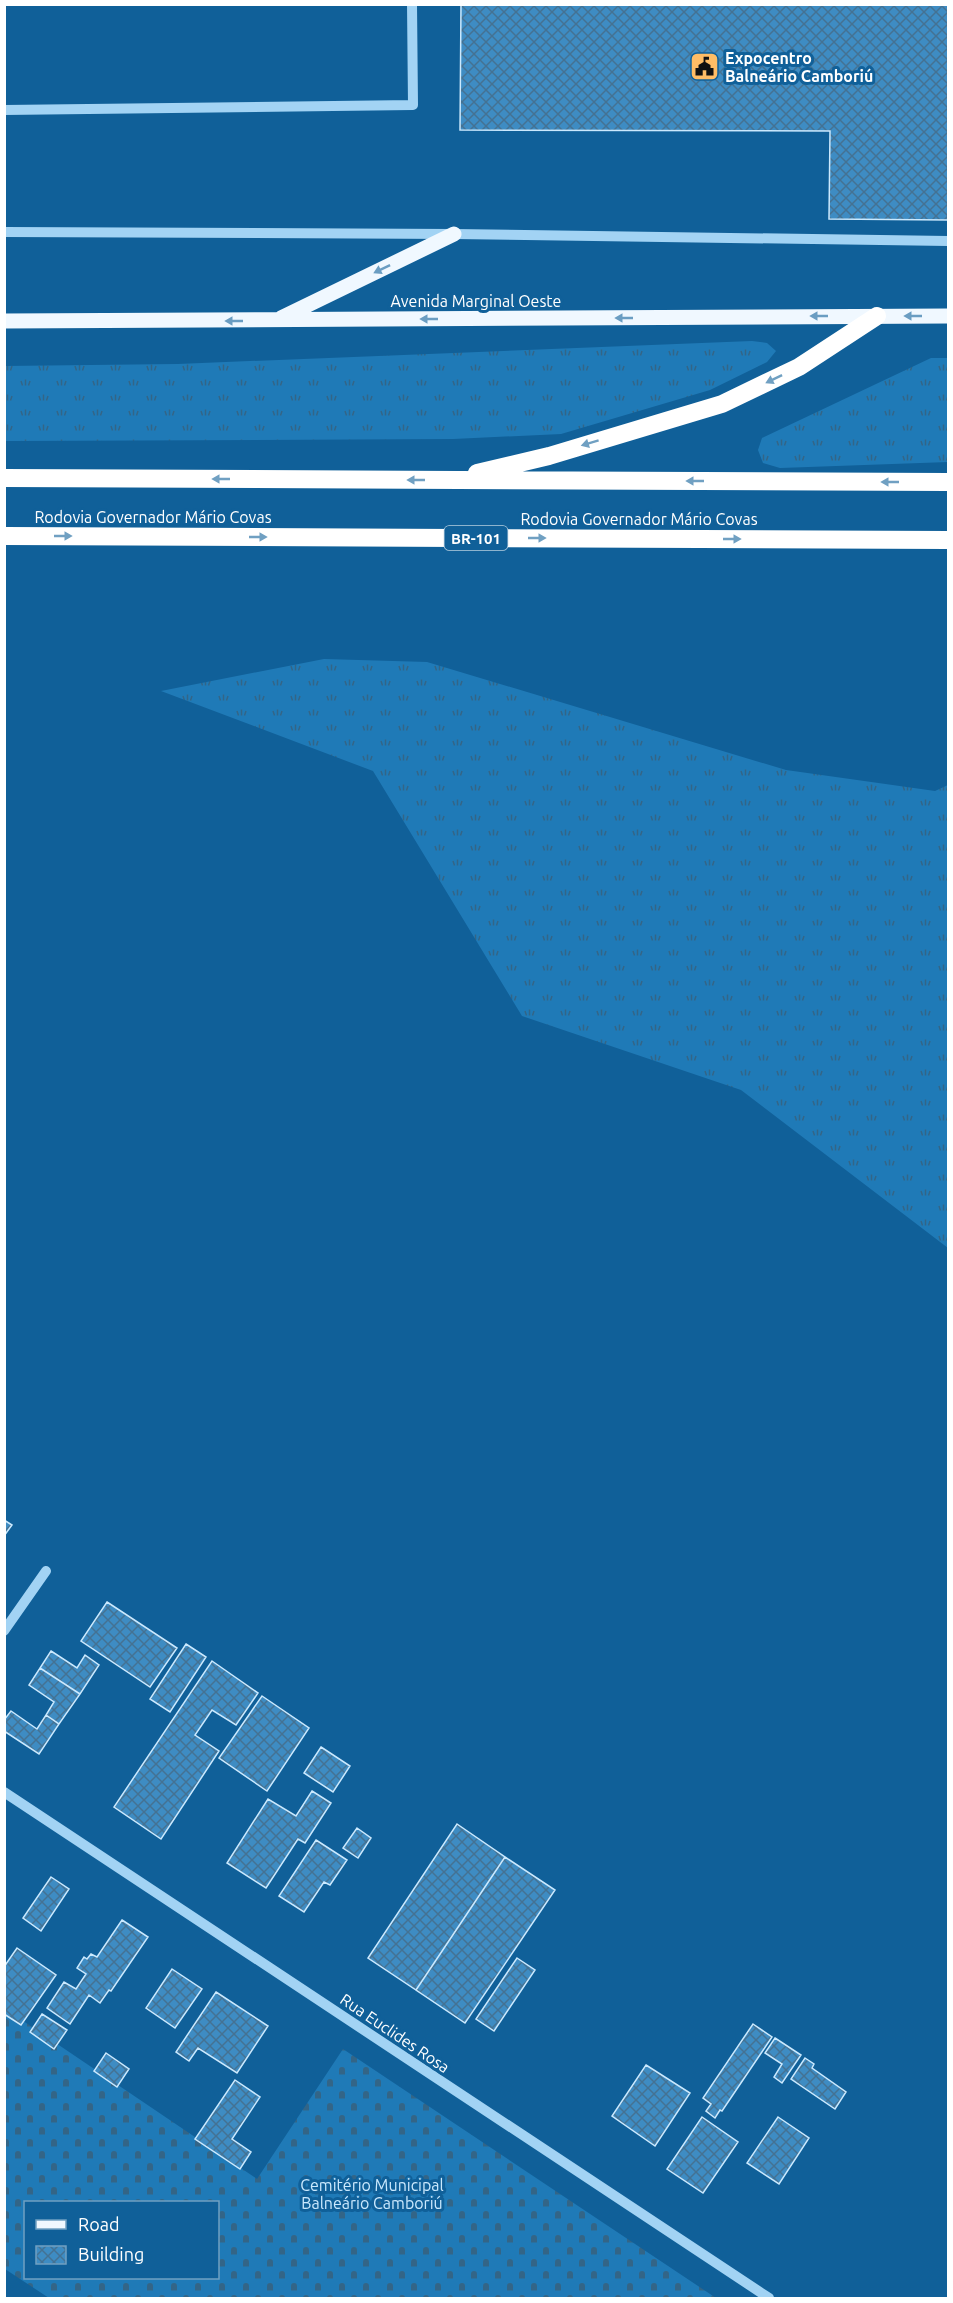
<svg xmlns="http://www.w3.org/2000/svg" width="953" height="2303" font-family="Ubuntu,sans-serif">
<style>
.grass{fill:url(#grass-tufts)}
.cemetery{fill:url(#cemetery-stones);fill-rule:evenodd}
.building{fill:url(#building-cross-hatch);stroke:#cbe9fe;stroke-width:1.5}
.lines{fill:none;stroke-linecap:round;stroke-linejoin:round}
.minor{stroke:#a2d3f4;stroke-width:10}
.major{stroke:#f0f8ff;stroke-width:15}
.highway{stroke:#fff;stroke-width:18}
.oneway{fill:#6a9dc2}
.oneway2{fill:#70a0c2}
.labels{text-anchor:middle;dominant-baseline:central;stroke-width:6;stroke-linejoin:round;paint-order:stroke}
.shield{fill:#106099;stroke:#b7cfe0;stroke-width:1.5}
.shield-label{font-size:15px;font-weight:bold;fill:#fff}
.poi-label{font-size:16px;font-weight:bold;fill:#fff;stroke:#106099;text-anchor:start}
.street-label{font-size:16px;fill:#fff;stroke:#106099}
.park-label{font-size:16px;fill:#cbe9fe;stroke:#106099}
</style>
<defs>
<pattern id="grass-tufts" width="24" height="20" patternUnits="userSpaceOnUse" patternTransform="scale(1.5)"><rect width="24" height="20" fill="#1f7ab7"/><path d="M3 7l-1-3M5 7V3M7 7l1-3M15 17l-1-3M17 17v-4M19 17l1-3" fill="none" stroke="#336587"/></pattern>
<pattern id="cemetery-stones" width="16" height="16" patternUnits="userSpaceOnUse" patternTransform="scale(1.5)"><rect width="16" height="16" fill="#1f7ab7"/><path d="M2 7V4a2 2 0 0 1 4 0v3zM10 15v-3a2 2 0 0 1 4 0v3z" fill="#336587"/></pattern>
<pattern id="building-cross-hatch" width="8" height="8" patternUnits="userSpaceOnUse" patternTransform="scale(1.5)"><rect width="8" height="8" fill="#3e8cc3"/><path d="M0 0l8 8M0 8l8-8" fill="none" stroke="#447293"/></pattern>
</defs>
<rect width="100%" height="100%" fill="#106099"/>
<path class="grass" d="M 752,341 L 767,343 L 776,351 L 767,362 L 710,390 L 561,434 L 453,439 L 5,441 L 5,366 L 178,364 Z
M 931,358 L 948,358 L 948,462 L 780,468 L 763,463 L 758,450 L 762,438 Z
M 324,659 L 427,662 L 786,770 L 935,791 L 948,785 L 948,1248 L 741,1090 L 522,1016 L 373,771 L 161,691 Z"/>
<path class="cemetery" d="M 4,2008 L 257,2179 L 343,2049 L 716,2298 L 49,2298 L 5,2269 ZM 26,2202 L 218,2202 L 218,2278 L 26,2278 Z"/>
<path class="building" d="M 461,4 L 948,4 L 948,220 L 829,219 L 830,131 L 460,130 Z
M 4,1520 L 12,1525 L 4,1536 Z
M 107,1602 L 177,1648 L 150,1687 L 81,1641 Z
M 186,1644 L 206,1657 L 170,1712 L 150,1699 Z
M 51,1651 L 77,1668 L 85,1655 L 99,1665 L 80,1694 L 40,1668 Z
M 212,1661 L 258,1693 L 236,1725 L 212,1710 L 195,1735 L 219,1751 L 161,1839 L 114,1807 Z
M 40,1668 L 80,1694 L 59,1724 L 46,1715 L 54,1702 L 29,1685 Z
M 262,1696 L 309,1728 L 267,1791 L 219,1758 Z
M 11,1711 L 37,1729 L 46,1715 L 59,1724 L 39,1754 L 4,1731 L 4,1720 Z
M 321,1747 L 350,1766 L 333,1792 L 304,1773 Z
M 312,1791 L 331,1803 L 305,1843 L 298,1839 L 266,1888 L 227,1863 L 268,1799 L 296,1816 Z
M 457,1824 L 505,1857 L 416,1990 L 368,1958 Z
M 357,1828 L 371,1838 L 358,1858 L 343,1848 Z
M 316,1840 L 347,1860 L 330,1885 L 324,1882 L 304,1912 L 279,1896 Z
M 505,1857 L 555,1890 L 465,2023 L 416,1990 Z
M 51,1877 L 69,1889 L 41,1931 L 23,1918 Z
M 122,1920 L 148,1937 L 111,1991 L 109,1990 L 100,2003 L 89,1995 L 70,2024 L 47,2008 L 64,1982 L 76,1989 L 86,1974 L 77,1968 L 84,1957 L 87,1959 L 91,1954 L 97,1957 Z
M 17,1948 L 56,1975 L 21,2025 L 4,2014 L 4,1963 L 6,1964 Z
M 517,1958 L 535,1970 L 494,2031 L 476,2019 Z
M 172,1969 L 202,1989 L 175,2028 L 146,2008 Z
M 216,1992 L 268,2026 L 237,2073 L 198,2048 L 189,2061 L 176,2052 Z
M 42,2014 L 67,2030 L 54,2049 L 30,2032 Z
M 753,2024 L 772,2037 L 722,2111 L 720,2110 L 715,2118 L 706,2111 L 711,2104 L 703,2098 Z
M 775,2038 L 801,2055 L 782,2083 L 774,2077 L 782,2064 L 765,2053 Z
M 106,2053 L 129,2069 L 117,2087 L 94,2071 Z
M 805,2058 L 814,2064 L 812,2068 L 846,2092 L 835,2109 L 791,2079 Z
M 646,2065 L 690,2093 L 655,2146 L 612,2116 Z
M 235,2080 L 260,2097 L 232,2139 L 251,2152 L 240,2169 L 195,2139 Z
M 702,2117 L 738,2142 L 703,2193 L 667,2169 Z
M 778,2117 L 809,2138 L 779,2184 L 747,2163 Z"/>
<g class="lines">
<path class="minor" d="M 4,110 L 413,105 L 412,4
M 4,232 L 454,234 L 948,241
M 4,1631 L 46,1571
M 4,1792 L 769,2298"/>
<path class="major" d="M 281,318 L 454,234
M 4,321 L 948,316"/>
<path class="highway" d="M 477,473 L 549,456 L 722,404 L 799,367 L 877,316
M 4,478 L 948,482
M 4,536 L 948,540"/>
</g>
<defs><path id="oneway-solid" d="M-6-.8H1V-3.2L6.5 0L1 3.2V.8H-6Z" transform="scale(1.5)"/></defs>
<g class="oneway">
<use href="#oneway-solid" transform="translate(382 269) rotate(154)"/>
<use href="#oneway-solid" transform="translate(819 316) rotate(180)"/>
<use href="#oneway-solid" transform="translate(913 316) rotate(180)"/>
<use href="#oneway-solid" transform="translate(624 318) rotate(180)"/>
<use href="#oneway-solid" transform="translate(429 319) rotate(180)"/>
<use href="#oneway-solid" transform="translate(234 321) rotate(180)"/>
</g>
<g class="oneway2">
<use href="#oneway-solid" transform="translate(774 379) rotate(154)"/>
<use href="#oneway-solid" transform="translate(590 443) rotate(163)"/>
<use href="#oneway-solid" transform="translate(221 479) rotate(-180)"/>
<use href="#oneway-solid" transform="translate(416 480) rotate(-180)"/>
<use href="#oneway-solid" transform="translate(695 481) rotate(-180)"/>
<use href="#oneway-solid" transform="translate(890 482) rotate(-180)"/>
<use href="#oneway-solid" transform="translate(63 536)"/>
<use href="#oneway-solid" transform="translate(258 537)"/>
<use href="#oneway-solid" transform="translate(537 538)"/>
<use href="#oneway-solid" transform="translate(732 539)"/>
</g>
<defs>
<symbol id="civic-square" viewBox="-11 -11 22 22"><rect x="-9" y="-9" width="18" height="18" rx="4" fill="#ffbd66" stroke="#106099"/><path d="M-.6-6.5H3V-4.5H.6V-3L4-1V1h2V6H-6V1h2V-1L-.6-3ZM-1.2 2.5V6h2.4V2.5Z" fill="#111"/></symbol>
</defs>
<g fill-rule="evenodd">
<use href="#civic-square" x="688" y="50" width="33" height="33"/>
</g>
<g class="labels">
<rect class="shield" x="444.5" y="526" width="63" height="24" rx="4.5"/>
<g class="shield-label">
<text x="476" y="538">BR-101</text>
</g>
<g class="poi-label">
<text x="725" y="58">Expocentro<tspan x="725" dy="18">Balneário Camboriú</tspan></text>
</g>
<g class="street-label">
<text x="476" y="301">Avenida Marginal Oeste</text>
<text x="153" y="517">Rodovia Governador Mário Covas</text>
<text x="639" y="519">Rodovia Governador Mário Covas</text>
<text transform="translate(395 2033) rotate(34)">Rua Euclides Rosa</text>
</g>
<g class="park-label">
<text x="372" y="2185">Cemitério Municipal<tspan x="372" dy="18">Balneário Camboriú</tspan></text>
</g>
</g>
<rect width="953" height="2303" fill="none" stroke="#ffffff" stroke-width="12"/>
<rect x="24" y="2201" width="195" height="78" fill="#106099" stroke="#70a0c2" stroke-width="1.5"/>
<rect x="36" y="2220" width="30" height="9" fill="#f0f8ff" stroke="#70a0c2" stroke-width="1.5"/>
<text x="78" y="2231" font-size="18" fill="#ffffff">Road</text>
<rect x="36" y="2246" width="30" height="18" fill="url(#building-cross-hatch)" stroke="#70a0c2" stroke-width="1.5"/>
<text x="78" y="2261" font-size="18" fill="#ffffff">Building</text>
</svg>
